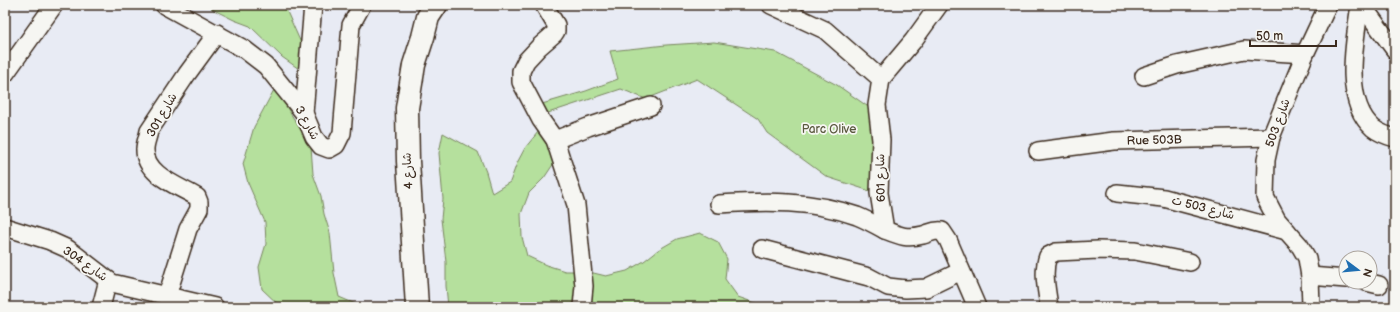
<svg xmlns="http://www.w3.org/2000/svg" width="1400" height="312" font-family="'Balsamiq Sans','Playpen Sans Arabic',sans-serif">
<style>
.green{fill:#b5e09d;stroke:#78855e}
.lines{fill:none;stroke-linecap:round;stroke-linejoin:round}
.minor-casing{stroke:#3b2a1e;stroke-width:20}
.major-casing{stroke:#3b2a1e;stroke-width:25}
.minor{stroke:#f6f6f2;stroke-width:17}
.major{stroke:#f6f6f2;stroke-width:22}
.labels{text-anchor:middle;dominant-baseline:central;stroke-width:3.5;stroke-linejoin:round;paint-order:stroke}
.street-label{font-size:12px;fill:#3b2a1e;stroke:#f6f6f2}
.park-label{font-size:12px;fill:#5a583e;stroke:#f6f6f2}
</style>
<rect width="100%" height="100%" fill="#e8ebf4"/>
<filter id="ink" filterUnits="userSpaceOnUse"><feTurbulence type="fractalNoise" baseFrequency=".025" numOctaves="2"/><feDisplacementMap in="SourceGraphic" scale="8" xChannelSelector="R" yChannelSelector="G"/><feConvolveMatrix kernelMatrix="1 2 1 2 8 2 1 2 1" color-interpolation-filters="sRGB"/></filter>
<g filter="url(#ink)">
<path class="green" d="M 208,5 L 284,5 L 301,43 L 299,69 L 282,57 L 250,26 L 234,20 L 212,9 Z
M 714,42 L 775,52 L 837,85 L 877,113 L 873,192 L 827,177 L 767,133 L 758,119 L 697,79 L 646,99 L 621,89 L 548,113 L 542,104 L 586,91 L 618,79 L 610,51 L 666,45 Z
M 275,88 L 311,147 L 313,174 L 321,196 L 324,214 L 330,233 L 334,273 L 339,297 L 358,305 L 358,307 L 281,307 L 262,289 L 259,267 L 266,244 L 265,222 L 248,183 L 243,164 L 254,127 Z
M 538,132 L 557,139 L 556,160 L 544,178 L 529,193 L 521,214 L 522,237 L 527,256 L 546,265 L 565,271 L 585,271 L 606,276 L 627,271 L 644,261 L 658,250 L 677,239 L 700,233 L 718,242 L 727,259 L 725,279 L 738,297 L 767,307 L 448,307 L 446,286 L 446,262 L 441,219 L 443,199 L 439,153 L 443,133 L 478,152 L 486,172 L 492,193 L 510,182 L 517,163 L 525,148 Z"/>
<g class="lines">
<defs>
<g id="minor">
<path d="M 164,5 L 244,49 L 266,66 L 304,113 L 314,137 L 321,146 L 329,149 L 336,145 L 342,133 L 351,25 L 362,5"/>
<path d="M 544,5 L 556,25 L 556,31 L 554,34 L 539,47 L 526,61 L 521,71 L 521,82 L 541,120 L 555,140 L 576,205 L 584,286 L 582,307"/>
<path d="M 771,5 L 825,30 L 881,79"/>
<path d="M 1360,5 C 1355,40 1342,101 1373,128 C 1378,132 1388,136 1395,138"/>
<path d="M 1362,5 L 1395,50"/>
<path d="M 5,74 L 54,5"/>
<path d="M 1144,76 L 1177,65 L 1244,50 L 1305,54"/>
<path d="M 881,79 L 877,105 L 881,140 L 879,193 L 885,230 C 900,236 907,239 923,235 C 930,233 934,230 942,231 L 948,240 L 977,307"/>
<path d="M 881,79 L 913,41 L 939,5"/>
<path d="M 304,113 L 313,5"/>
<path d="M 555,140 L 588,127 L 651,106"/>
<path id="s1" d="M 1038,151 L 1114,141 L 1271,137"/>
<path d="M 1117,193 L 1164,198 L 1287,231"/>
<path d="M 719,204 C 767,201 811,200 857,216 C 867,220 876,225 885,230"/>
<path d="M 5,227 L 50,241 L 68,249 L 112,283 L 215,307"/>
<path d="M 762,249 L 869,277 L 888,287 L 906,289 L 926,288 L 961,271"/>
<path d="M 1310,276 L 1346,279"/>
<path d="M 1366,282 L 1379,285"/>
<path d="M 167,296 L 188,229 L 199,209 L 199,202 L 197,197 C 179,186 144,175 145,149 C 145,143 148,137 149,131 L 187,74 L 217,33"/>
<path d="M 101,307 L 108,280"/>
<path d="M 1049,307 C 1047,290 1042,272 1048,256 L 1056,252 L 1098,250 L 1135,251 L 1190,262"/>
<path d="M 1311,307 L 1310,276 L 1307,258 L 1300,246 L 1277,220 L 1265,197 L 1266,160 L 1271,137 L 1305,54 L 1328,5"/>
</g>
<path id="major" d="M 417,307 L 408,161 L 407,108 L 414,65 L 423,37 L 428,17 L 436,5"/>
</defs>
<use href="#minor" class="minor-casing"/>
<use href="#major" class="major-casing"/>
<use href="#minor" class="minor"/>
<use href="#major" class="major"/>
</g>
</g>
<g class="labels">
<g class="street-label">
<text transform="translate(162 115) rotate(-60)">شارع 301</text>
<text transform="translate(307 123) rotate(61)">شارع 3</text>
<text transform="translate(1278 123) rotate(-70)">شارع 503</text>
<text stroke="none"><textPath href="#s1" startOffset="117">Rue 503B</textPath></text>
<text transform="translate(408 171) rotate(-93)">شارع 4</text>
<text transform="translate(881 178) rotate(-91)">شارع 601</text>
<text transform="translate(1203 208) rotate(14)">شارع 503 ت</text>
<text transform="translate(85 264) rotate(35)">شارع 304</text>
</g>
<g class="park-label">
<text x="829" y="129">Parc Olive</text>
</g>
</g>
<rect width="1400" height="312" fill="none" stroke="#f6f6f2" stroke-width="20"/>
<rect x="10" y="10" width="1380" height="292" fill="none" stroke="#3b2a1e" stroke-width="1.5" filter="url(#ink)"/>
<g transform="translate(1358 270) rotate(106)"><circle r="19" fill="#f6f6f2" stroke="#aba49d"/>
<path d="M0-3L7 15L0 10L-7 15Z" fill="#1f6fb2"/>
<text y="-6" font-size="11" font-weight="bold" text-anchor="middle" fill="#3b2a1e">N</text>
</g>
<path d="M1250 40v6h86v-6" fill="none" stroke="#3b2a1e" stroke-width="2"/>
<text x="1256" y="40" font-size="12" fill="#3b2a1e" stroke="#f6f6f2" stroke-width="3" paint-order="stroke">50 m</text>
</svg>
